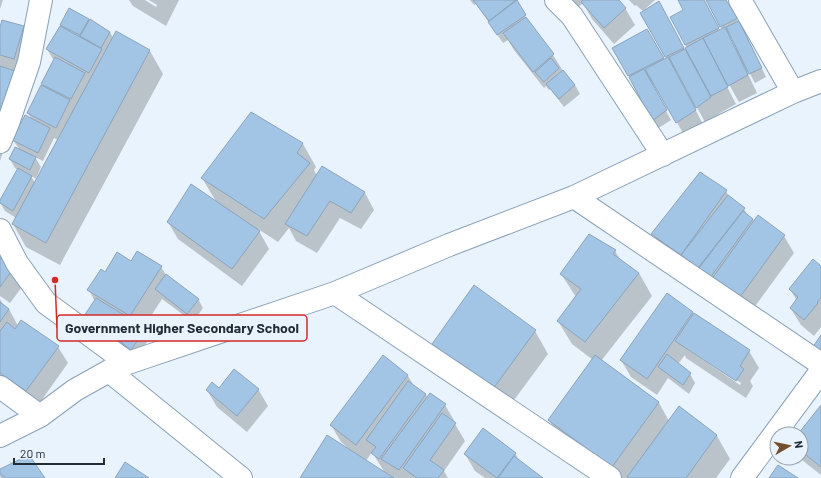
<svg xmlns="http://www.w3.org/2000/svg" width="821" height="478" font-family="Barlow,sans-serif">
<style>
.shadow{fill:#0003;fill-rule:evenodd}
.building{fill:#a2c5e6;stroke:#8ca4bb}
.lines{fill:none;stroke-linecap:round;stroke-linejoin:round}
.minor-casing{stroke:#89a1b8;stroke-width:24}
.minor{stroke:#fff;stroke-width:22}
.leader{fill:none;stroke:#d62828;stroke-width:1.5}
.callout-dot{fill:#d62828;stroke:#e9f3fd;stroke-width:1.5}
.callout{fill:#e9f3fd;stroke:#d62828;stroke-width:1.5}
.callout-label{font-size:14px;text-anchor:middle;font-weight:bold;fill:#222c35}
</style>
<rect width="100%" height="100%" fill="#e9f3fd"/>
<path class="shadow" d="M 0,0 L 3,0 L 0,9 Z
M 129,0 L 145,0 L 156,7 L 157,5 L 149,0 L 179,0 L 166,26 L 133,6 Z
M 470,0 L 514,0 L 530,24 L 553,55 L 563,71 L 575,85 L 580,94 L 564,107 L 550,89 L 549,90 L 546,86 L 544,88 L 514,50 L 508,40 L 503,43 L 476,4 L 474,5 Z
M 569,0 L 618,0 L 625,8 L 635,25 L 614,44 L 592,19 L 583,3 L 577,8 Z
M 629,0 L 655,0 L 643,11 L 636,5 L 635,6 Z
M 679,0 L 703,0 L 720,31 L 722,29 L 707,0 L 725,0 L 744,31 L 766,77 L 755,83 L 749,72 L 747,72 L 757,93 L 739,102 L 713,56 L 711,56 L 736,104 L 720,113 L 706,124 L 678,72 L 676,73 L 705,128 L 687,140 L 655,84 L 652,86 L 671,120 L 657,129 L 636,87 L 614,48 L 646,30 L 664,60 L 667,59 L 641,14 L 669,20 L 685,50 L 687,48 L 671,17 L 685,10 ZM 730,33 L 738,48 L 736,49 L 728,34 Z
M 88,20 L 89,22 L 110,32 L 113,38 L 150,51 L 163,74 L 60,265 L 26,247 L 13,224 L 16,218 L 5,211 L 0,202 L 18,170 L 15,168 L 10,159 L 20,150 L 13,140 L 32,120 L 28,113 L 45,88 L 42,84 L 54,61 L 47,49 L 64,29 L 61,25 ZM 54,138 L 58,140 L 37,178 L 36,178 L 41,167 L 35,157 L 43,161 ZM 31,176 L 37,179 L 35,183 Z
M 23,27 L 33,43 L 24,89 L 0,161 L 0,31 Z
M 251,114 L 303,144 L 316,167 L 314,170 L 317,176 L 322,168 L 365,193 L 374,210 L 361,229 L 340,218 L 317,253 L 296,241 L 289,228 L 278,242 L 258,229 L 269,249 L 242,286 L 178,239 L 168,222 L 217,203 L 202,178 Z
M 726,191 L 730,198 L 744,209 L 748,216 L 753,219 L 754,222 L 784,236 L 794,253 L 745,320 L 662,251 L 653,234 Z
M 615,251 L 621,261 L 639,273 L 652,296 L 601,361 L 659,403 L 669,421 L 679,408 L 717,436 L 730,459 L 716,478 L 610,478 L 563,443 L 549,420 L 593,360 L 572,344 L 558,321 L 576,297 L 561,274 Z
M 0,255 L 25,283 L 10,303 L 0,296 Z
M 131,262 L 161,267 L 166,275 L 198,299 L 203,308 L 193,322 L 162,299 L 145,325 L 147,326 L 152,335 L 136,358 L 124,358 L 89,290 L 105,273 Z
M 821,267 L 821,327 L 814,336 L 801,325 L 791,309 L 797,301 L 790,289 Z
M 0,299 L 4,306 L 9,309 L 18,326 L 58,347 L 68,363 L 36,408 L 0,383 Z
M 693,312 L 694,315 L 749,351 L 759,368 L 750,381 L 753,386 L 746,398 L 686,358 L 685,355 L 678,364 L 690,374 L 695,383 L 689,394 L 668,378 L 657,395 L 631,377 L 621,360 ZM 690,349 L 741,383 L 740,385 L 690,351 Z
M 535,331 L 548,354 L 506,411 L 446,367 L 433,344 Z
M 383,357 L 408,376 L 414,386 L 426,395 L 428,398 L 445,405 L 455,422 L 454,423 L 455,424 L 465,441 L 444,471 L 448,478 L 301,478 L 347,447 L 341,442 L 331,425 ZM 372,452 L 385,473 L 366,461 Z
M 258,389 L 268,406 L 247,432 L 217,407 L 207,390 Z
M 821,407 L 821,475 L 802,460 L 801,458 L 801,434 L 800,434 Z
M 515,453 L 520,462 L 541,478 L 485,478 L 475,471 L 465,454 Z
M 0,470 L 44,478 L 1,478 L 0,476 Z"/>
<path class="building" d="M 473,0 L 516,0 L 489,21 Z
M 517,0 L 526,15 L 497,35 L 488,22 Z
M 583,0 L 619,0 L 626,8 L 604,28 L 581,2 Z
M 678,0 L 704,0 L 719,28 L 685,45 L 670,17 L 683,10 Z
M 706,0 L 726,0 L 738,18 L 720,27 Z
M 659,1 L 684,48 L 665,57 L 640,13 Z
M 69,8 L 89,19 L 80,35 L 60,25 Z
M 526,17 L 554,54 L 533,72 L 503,33 Z
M 90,19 L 110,32 L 101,48 L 80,36 Z
M 2,20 L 24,26 L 14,59 L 0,55 L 0,27 Z
M 739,21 L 762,68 L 749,74 L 726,27 Z
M 60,26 L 102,49 L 89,73 L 46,49 Z
M 725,27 L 748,75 L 728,86 L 703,38 Z
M 647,29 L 664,58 L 628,76 L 612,48 Z
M 116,31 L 150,50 L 46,243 L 12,224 Z
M 703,38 L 728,87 L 711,96 L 685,48 Z
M 685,49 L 711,97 L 696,108 L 669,57 Z
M 55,57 L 85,73 L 71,99 L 41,84 Z
M 668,57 L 696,110 L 676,123 L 645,69 Z
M 551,58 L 559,68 L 544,82 L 535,72 Z
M 0,66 L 15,71 L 0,116 Z
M 644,69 L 667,110 L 652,121 L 629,77 Z
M 563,70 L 575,85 L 559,99 L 546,84 Z
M 41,85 L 70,100 L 56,128 L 27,113 Z
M 251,112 L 303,143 L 297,153 L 310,163 L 264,219 L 201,178 Z
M 25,115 L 50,128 L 38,153 L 12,140 Z
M 15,147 L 36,157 L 30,170 L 9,159 Z
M 322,166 L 365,192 L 351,213 L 330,201 L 307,236 L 285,224 Z
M 18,168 L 32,176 L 13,211 L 0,203 L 0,200 Z
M 700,172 L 727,190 L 681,255 L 651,234 Z
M 191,184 L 260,231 L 232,269 L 167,222 Z
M 728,195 L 745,208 L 698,268 L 681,255 Z
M 743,211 L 753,219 L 707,282 L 695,273 Z
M 758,215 L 785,235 L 735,304 L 708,284 Z
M 589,234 L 616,250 L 613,254 L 639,273 L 585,342 L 557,321 L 581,289 L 560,274 Z
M 137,251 L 162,266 L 130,316 L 87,290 L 101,269 L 105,272 L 117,252 L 131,261 Z
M 0,253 L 16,265 L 0,287 Z
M 813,259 L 821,266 L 821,298 L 817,302 L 818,303 L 804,320 L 790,308 L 798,297 L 789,289 Z
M 166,274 L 199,299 L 187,314 L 155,289 Z
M 474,285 L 536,330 L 493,389 L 432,344 Z
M 667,293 L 693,312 L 647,379 L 620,360 Z
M 96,298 L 129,318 L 114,341 L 82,319 Z
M 0,302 L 9,309 L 0,322 Z
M 694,313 L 750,350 L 740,366 L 744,369 L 736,381 L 675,341 Z
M 132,315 L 148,325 L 131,350 L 116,338 Z
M 21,320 L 59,346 L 26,391 L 0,373 L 0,331 L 7,322 L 15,329 Z
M 821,335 L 821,361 L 808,354 Z
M 667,354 L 691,373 L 683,385 L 658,367 Z
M 383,355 L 408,375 L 356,445 L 330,425 Z
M 595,355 L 659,402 L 612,467 L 548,420 Z
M 234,369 L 259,389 L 237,416 L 206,390 L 212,382 L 219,388 Z
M 408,381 L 426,394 L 379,459 L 371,453 L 376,447 L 366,440 Z
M 430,393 L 446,404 L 399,470 L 381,459 Z
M 821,405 L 821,467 L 801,451 L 801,434 L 798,434 Z
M 679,406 L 717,435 L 686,478 L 629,478 L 627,477 Z
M 442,413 L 456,423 L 430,460 L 444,470 L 438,478 L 417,478 L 403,468 Z
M 483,428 L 516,453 L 497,478 L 464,454 Z
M 327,435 L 394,478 L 300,478 Z
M 29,455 L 45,478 L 6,478 L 0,474 L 0,469 Z
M 514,456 L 543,478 L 498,478 Z
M 125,462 L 149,478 L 115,478 Z
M 778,465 L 798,478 L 769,478 Z"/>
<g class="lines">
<defs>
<path id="minor" d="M 556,0 L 572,16 L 663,155
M 740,0 L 793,92
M 0,142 L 8,123 L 29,62 L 41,0
M 574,197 L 821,364
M 0,230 L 17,263 L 46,303 L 128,363
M 335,293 L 610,478
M 109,371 L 241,478
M 0,387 L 40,416
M 0,436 L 40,416 L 75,390 L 109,371 L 128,363 L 335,293 L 449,245 L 574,197 L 793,92 L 821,81
M 742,478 L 821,371"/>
</defs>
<use href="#minor" class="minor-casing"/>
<use href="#minor" class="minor"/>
</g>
<path class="leader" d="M55 280L57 328"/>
<circle class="callout-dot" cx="55" cy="280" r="4"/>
<rect class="callout" x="57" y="315" width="250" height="26" rx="4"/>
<g class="callout-label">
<text x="182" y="333">Government Higher Secondary School</text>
</g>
<g transform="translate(789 446) rotate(81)"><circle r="19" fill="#e9f3fd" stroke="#99a3ad"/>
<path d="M0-3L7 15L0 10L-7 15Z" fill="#754f2b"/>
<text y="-6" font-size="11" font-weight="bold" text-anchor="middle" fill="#222c35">N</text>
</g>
<path d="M14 458v6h90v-6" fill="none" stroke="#222c35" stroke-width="2"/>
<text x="20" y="458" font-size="12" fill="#222c35" stroke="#e9f3fd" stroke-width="3" paint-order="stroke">20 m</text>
</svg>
